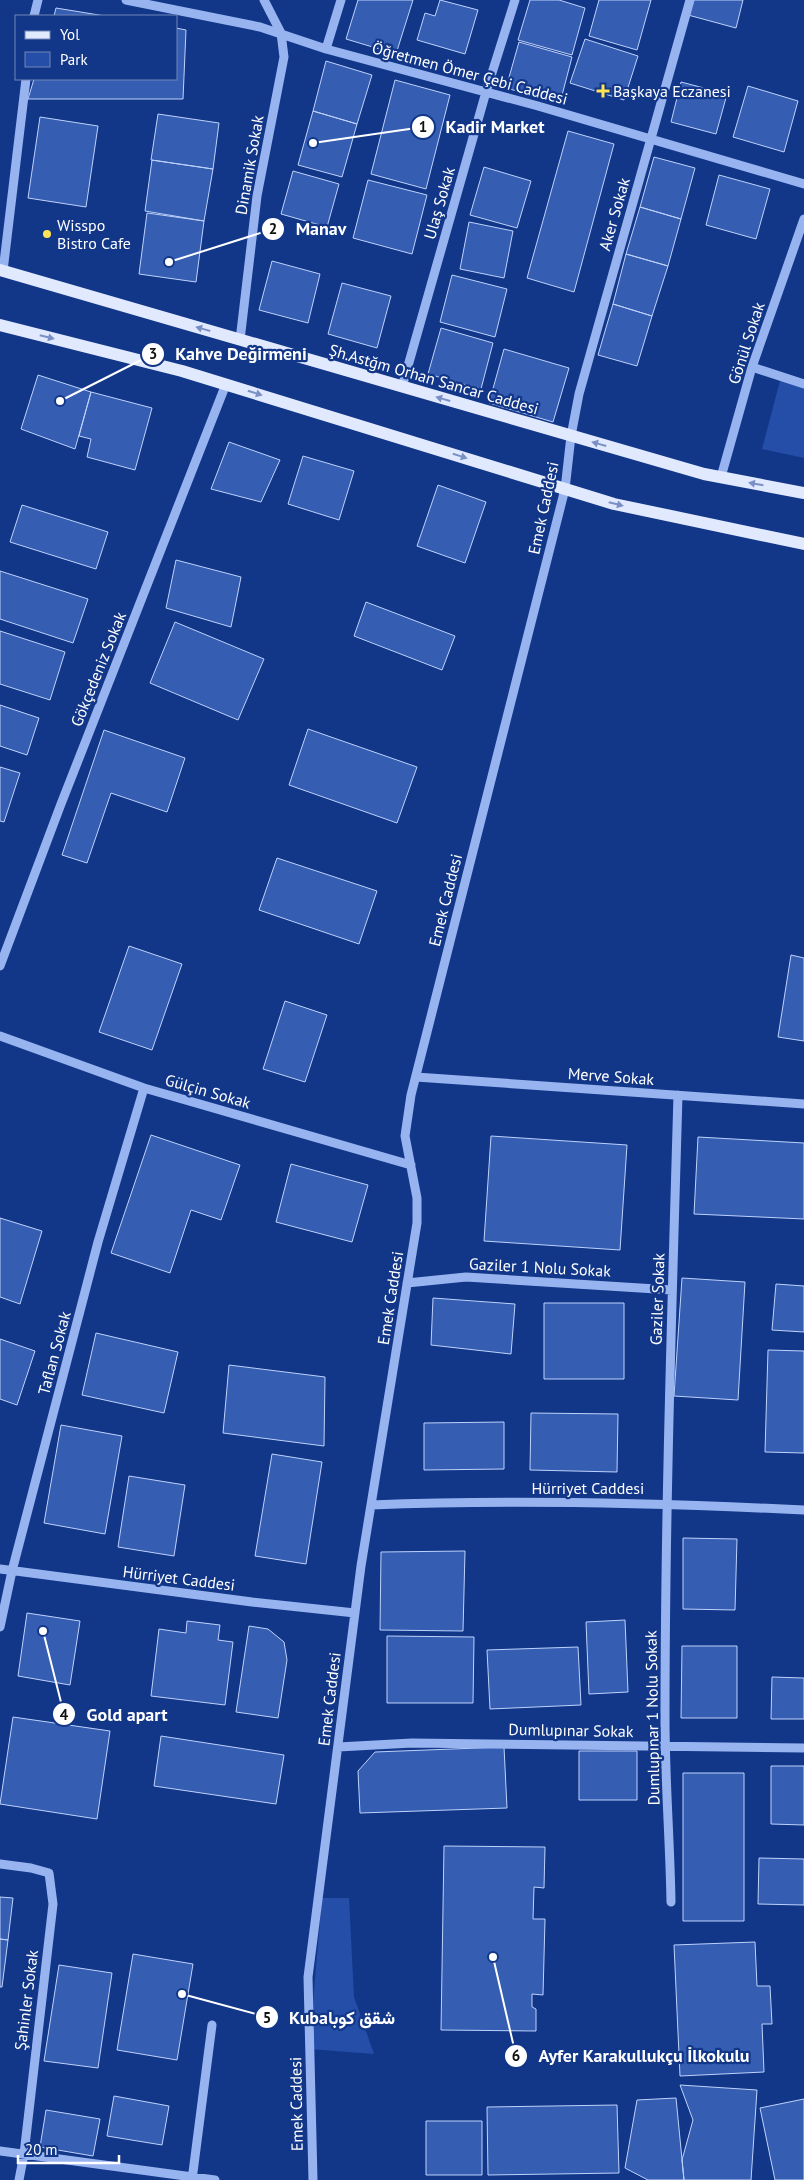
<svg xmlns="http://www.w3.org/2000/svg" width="804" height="2180" font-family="'PT Sans',Vazirmatn,sans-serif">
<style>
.green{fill:#244ea8}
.building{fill:#355db2;stroke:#bed2fc}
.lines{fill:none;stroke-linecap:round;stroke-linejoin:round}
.minor{stroke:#98b4f0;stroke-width:9}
.major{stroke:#e1e9ff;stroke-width:12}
.oneway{fill:#7a90c4}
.poi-dot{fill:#ffe457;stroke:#123789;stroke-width:2}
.labels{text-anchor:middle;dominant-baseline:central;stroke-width:4.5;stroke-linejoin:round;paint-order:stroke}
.street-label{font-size:16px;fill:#fff;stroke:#123789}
.poi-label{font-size:16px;fill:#fff;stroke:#123789;text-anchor:start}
.leader{fill:none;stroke:#fff;stroke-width:2}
.callout-dot{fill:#fff;stroke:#123789;stroke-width:2}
.mark-label{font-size:15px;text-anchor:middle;font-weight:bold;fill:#111}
.callout-label{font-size:18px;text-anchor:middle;font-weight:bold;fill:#fff;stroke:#123789;stroke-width:4.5;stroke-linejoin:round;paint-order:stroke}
</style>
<rect width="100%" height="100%" fill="#123789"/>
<path class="green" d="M 781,377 L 804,384 L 804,458 L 762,449 Z
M 322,1898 L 349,1898 L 354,1997 L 374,2054 L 309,2049 Z"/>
<path class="building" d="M 358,0 L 413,0 L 396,54 L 346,39 Z
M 440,0 L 478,10 L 465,54 L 417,40 L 425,13 L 435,16 Z
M 530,0 L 559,0 L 585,8 L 572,55 L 518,40 Z
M 599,0 L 651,0 L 637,50 L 589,36 Z
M 692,0 L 743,0 L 736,28 L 688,15 Z
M 56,8 L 105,16 L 54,16 Z
M 176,28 L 186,30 L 183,99 L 28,99 L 34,79 L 176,79 Z
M 585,39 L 638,56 L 624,100 L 570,83 Z
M 519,42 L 572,57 L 560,103 L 506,88 Z
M 326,61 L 372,75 L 357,124 L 313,111 Z
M 395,80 L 450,95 L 426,189 L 371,174 Z
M 681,82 L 727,94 L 716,134 L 671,122 Z
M 748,86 L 798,101 L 784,152 L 733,137 Z
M 313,111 L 357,124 L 342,177 L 298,165 Z
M 158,114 L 219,123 L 213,169 L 151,160 Z
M 40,117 L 98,126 L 86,207 L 28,198 Z
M 568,131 L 614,144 L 574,292 L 527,278 Z
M 654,157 L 695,168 L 681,219 L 640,207 Z
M 152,160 L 213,169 L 204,221 L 145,211 Z
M 484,167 L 531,181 L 517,228 L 470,215 Z
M 293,171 L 339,184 L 327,227 L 281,214 Z
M 719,175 L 770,189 L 756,239 L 706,225 Z
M 368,180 L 427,195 L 412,254 L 353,238 Z
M 640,207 L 681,219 L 668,266 L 626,254 Z
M 147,213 L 204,221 L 196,282 L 139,274 Z
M 469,222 L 513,231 L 504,278 L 460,269 Z
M 626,254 L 668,266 L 652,316 L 613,304 Z
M 272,261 L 320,274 L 308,323 L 259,310 Z
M 452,275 L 507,289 L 495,337 L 440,322 Z
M 342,283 L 391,296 L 377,348 L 328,334 Z
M 613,304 L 652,316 L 637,366 L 598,355 Z
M 441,328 L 493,343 L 481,389 L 428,374 Z
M 504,349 L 569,368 L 553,422 L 489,403 Z
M 38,375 L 91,392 L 75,449 L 21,429 Z
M 91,392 L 152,408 L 135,470 L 87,457 L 91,439 L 79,436 Z
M 229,442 L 280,460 L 261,502 L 211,489 Z
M 303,456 L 354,471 L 339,520 L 288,504 Z
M 438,485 L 486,502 L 465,563 L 417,546 Z
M 22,505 L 108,532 L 96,569 L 10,542 Z
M 176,560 L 241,577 L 231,627 L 166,608 Z
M 0,571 L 88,599 L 73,643 L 0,619 Z
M 366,602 L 455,636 L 442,670 L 354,636 Z
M 175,622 L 264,659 L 238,720 L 150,683 Z
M 0,631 L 65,652 L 50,700 L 0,684 Z
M 0,705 L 39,718 L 27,755 L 0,746 Z
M 308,729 L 417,767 L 397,823 L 289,785 Z
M 104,730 L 185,758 L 167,812 L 111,793 L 87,863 L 62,855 Z
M 0,767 L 20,773 L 4,822 L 0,821 Z
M 277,858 L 377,891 L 359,944 L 259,910 Z
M 129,946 L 182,964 L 152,1050 L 99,1032 Z
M 791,955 L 804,958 L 804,1041 L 778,1037 Z
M 285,1001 L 327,1015 L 305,1082 L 263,1069 Z
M 151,1135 L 240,1165 L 221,1220 L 191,1210 L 170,1273 L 111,1253 Z
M 491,1136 L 627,1145 L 620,1250 L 484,1241 Z
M 698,1137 L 804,1143 L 804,1219 L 694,1214 Z
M 291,1164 L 368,1185 L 352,1242 L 276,1222 Z
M 0,1218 L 42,1231 L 20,1304 L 0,1297 Z
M 682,1278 L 745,1282 L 738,1400 L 674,1396 Z
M 776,1284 L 804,1286 L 804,1332 L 772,1330 Z
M 433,1298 L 515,1304 L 511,1354 L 431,1345 Z
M 544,1303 L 624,1303 L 624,1379 L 544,1379 Z
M 96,1333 L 178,1352 L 164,1413 L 82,1395 Z
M 0,1339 L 35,1351 L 17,1405 L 0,1399 Z
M 768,1350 L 804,1351 L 804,1453 L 765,1452 Z
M 229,1365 L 325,1377 L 324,1446 L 223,1433 Z
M 531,1413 L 618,1414 L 617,1472 L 530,1470 Z
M 504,1422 L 504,1469 L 424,1470 L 424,1423 Z
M 61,1425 L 122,1436 L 105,1534 L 44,1523 Z
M 272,1454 L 322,1462 L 306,1564 L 255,1556 Z
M 129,1476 L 185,1485 L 174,1556 L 118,1547 Z
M 683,1538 L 737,1539 L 735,1610 L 683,1609 Z
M 465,1551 L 463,1631 L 380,1630 L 381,1552 Z
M 27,1613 L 80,1621 L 70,1685 L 18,1676 Z
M 625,1620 L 628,1692 L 589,1694 L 586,1622 Z
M 187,1621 L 220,1625 L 218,1640 L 233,1642 L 225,1705 L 151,1696 L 159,1629 L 186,1633 Z
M 249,1626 L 268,1629 L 284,1642 L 287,1660 L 278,1718 L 236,1712 Z
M 387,1636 L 474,1637 L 473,1703 L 387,1703 Z
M 682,1646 L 737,1646 L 737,1718 L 681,1718 Z
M 578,1647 L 581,1705 L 490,1709 L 487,1650 Z
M 772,1677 L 804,1678 L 804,1719 L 771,1719 Z
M 13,1717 L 110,1731 L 97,1819 L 0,1804 Z
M 161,1736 L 284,1755 L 276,1804 L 154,1786 Z
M 504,1747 L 507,1808 L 360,1813 L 358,1771 L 375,1752 Z
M 579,1751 L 637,1751 L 637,1800 L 579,1800 Z
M 771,1766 L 804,1766 L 804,1825 L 771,1824 Z
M 683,1773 L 744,1773 L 744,1921 L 683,1921 Z
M 444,1846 L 545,1847 L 544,1888 L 534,1887 L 533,1919 L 545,1919 L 543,1995 L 532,1994 L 532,2007 L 536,2009 L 536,2031 L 441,2030 Z
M 759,1858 L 804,1859 L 804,1905 L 758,1904 Z
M 0,1897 L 13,1898 L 8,1940 L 0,1939 Z
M 0,1939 L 8,1940 L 2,1987 L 0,1987 Z
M 755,1942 L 757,1986 L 770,1986 L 772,2024 L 762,2024 L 764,2072 L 680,2076 L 674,1945 Z
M 133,1954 L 193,1964 L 177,2060 L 117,2050 Z
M 59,1965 L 112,1973 L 98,2068 L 44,2061 Z
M 680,2085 L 757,2090 L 751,2180 L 684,2180 L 682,2160 L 693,2120 Z
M 114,2096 L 169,2106 L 162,2145 L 107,2136 Z
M 676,2098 L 684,2180 L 648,2180 L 625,2168 L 637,2100 Z
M 804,2099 L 804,2180 L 775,2180 L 760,2108 Z
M 617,2105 L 619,2173 L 488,2175 L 487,2107 Z
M 46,2110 L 100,2119 L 93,2156 L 40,2147 Z
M 426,2121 L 482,2121 L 482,2175 L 426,2175 Z"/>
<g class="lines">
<path class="minor" d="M 126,0 L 260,27 L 326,49 L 538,106 L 804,184
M 34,16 L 38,0
M 326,49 L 341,0
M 3,271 L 26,79
M 240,340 L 257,196 L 284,57 L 281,33 L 264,0
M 752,367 L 804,384
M 402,387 L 486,92 L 515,0
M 721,477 L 752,367 L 804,219
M 0,966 L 61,804 L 226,384
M 0,1036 L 144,1088 L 411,1165
M 416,1077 L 804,1104
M 407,1283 L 466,1277 L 672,1290
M 371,1505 C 515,1499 660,1503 804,1510
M 0,1569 L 252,1602 L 355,1613
M 0,1627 L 12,1571 L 98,1242 L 144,1088
M 338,1747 L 412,1743 L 804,1748
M 0,1864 L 31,1868 L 49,1873 L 53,1904 L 24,2154 L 19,2180
M 671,1902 C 670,1841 665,1781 665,1720 C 665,1512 672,1304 678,1095
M 0,2151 L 215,2180
M 192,2180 L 212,2025
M 313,2180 L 308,1977 L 361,1566 L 417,1223 L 417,1198 L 405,1136 L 411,1095 L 565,489 L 571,436 L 579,394 L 690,0"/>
<path class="major" d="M 0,270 L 704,474 L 804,493
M 0,325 L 182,371 L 614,504 L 804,544"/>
</g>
<defs><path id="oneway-solid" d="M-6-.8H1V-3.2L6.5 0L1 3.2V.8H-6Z" transform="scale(1.25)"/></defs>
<g class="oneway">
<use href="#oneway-solid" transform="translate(203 329) rotate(-164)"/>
<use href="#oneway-solid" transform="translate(47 337) rotate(14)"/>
<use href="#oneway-solid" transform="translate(255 393) rotate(17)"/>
<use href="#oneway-solid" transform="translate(443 399) rotate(-164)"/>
<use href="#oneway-solid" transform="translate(599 444) rotate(-164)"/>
<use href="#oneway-solid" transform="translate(460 456) rotate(17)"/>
<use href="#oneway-solid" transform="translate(756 484) rotate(-170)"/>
<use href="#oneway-solid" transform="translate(616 504) rotate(14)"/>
</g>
<g class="poi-dot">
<path d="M600.5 83.5h5v5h5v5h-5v5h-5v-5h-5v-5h5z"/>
<circle cx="47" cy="234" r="5"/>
</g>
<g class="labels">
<g class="street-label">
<text transform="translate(470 73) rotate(15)">Öğretmen Ömer Çebi Caddesi</text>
<text transform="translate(249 165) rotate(-80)">Dinamik Sokak</text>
<text transform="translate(439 203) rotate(-74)">Ulaş Sokak</text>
<text transform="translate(614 214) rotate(-74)">Aker Sokak</text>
<text transform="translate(746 343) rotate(-72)">Gönül Sokak</text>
<text transform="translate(434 379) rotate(16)">Şh.Astğm Orhan Sancar Caddesi</text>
<text transform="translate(543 508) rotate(-78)">Emek Caddesi</text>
<text transform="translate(98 669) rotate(-68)">Gökçedeniz Sokak</text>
<text transform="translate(445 900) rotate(-76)">Emek Caddesi</text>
<text transform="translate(611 1076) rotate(4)">Merve Sokak</text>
<text transform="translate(208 1091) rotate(16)">Gülçin Sokak</text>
<text transform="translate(540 1267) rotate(3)">Gaziler 1 Nolu Sokak</text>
<text transform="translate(390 1298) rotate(-81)">Emek Caddesi</text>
<text transform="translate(657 1299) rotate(-88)">Gaziler Sokak</text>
<text transform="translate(54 1353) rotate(-75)">Taflan Sokak</text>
<text x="588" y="1488">Hürriyet Caddesi</text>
<text transform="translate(179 1578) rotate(7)">Hürriyet Caddesi</text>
<text transform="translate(329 1699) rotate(-83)">Emek Caddesi</text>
<text transform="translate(652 1718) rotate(-91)">Dumlupınar 1 Nolu Sokak</text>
<text transform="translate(571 1730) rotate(1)">Dumlupınar Sokak</text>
<text transform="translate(26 2000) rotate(-83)">Şahinler Sokak</text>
<text transform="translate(296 2104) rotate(-91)">Emek Caddesi</text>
</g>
<g class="poi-label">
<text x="613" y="91">Başkaya Eczanesi</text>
<text x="57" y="225">Wisspo<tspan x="57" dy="18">Bistro Cafe</tspan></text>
</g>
</g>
<path class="leader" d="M313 143L423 127M169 262L273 229M60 401L153 354M43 1631L64 1714M182 1994L267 2017M493 1957L516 2056"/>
<g class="callout-dot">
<circle cx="313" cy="143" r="5"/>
<circle cx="169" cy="262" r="5"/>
<circle cx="60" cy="401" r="5"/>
<circle cx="43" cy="1631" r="5"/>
<circle cx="182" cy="1994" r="5"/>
<circle cx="493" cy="1957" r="5"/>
<circle cx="423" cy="127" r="12"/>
<circle cx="273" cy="229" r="12"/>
<circle cx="153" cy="354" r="12"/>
<circle cx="64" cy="1714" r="12"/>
<circle cx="267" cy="2017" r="12"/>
<circle cx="516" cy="2056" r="12"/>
</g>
<g class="mark-label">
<text x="423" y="132">1</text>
<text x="273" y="234">2</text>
<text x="153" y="359">3</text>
<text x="64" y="1720">4</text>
<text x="267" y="2023">5</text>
<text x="516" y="2061">6</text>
</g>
<g class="callout-label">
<text x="495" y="133">Kadir Market</text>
<text x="321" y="235">Manav</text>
<text x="241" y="360">Kahve Değirmeni</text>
<text x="127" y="1721">Gold apart</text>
<text x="342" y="2024">Kubaشقق كوبا</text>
<text x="644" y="2062">Ayfer Karakullukçu İlkokulu</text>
</g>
<rect x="15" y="15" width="162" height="65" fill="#123789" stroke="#7187b8"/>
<rect x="25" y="31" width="25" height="8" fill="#e1e9ff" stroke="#7187b8"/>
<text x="60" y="40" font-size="15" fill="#ffffff">Yol</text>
<rect x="25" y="52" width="25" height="15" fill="#244ea8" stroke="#7187b8"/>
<text x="60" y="65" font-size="15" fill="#ffffff">Park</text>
<path d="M18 2155v8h101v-8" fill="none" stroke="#ffffff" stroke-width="2.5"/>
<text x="25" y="2155" font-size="15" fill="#ffffff" stroke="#123789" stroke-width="4" paint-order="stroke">20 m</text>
</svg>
